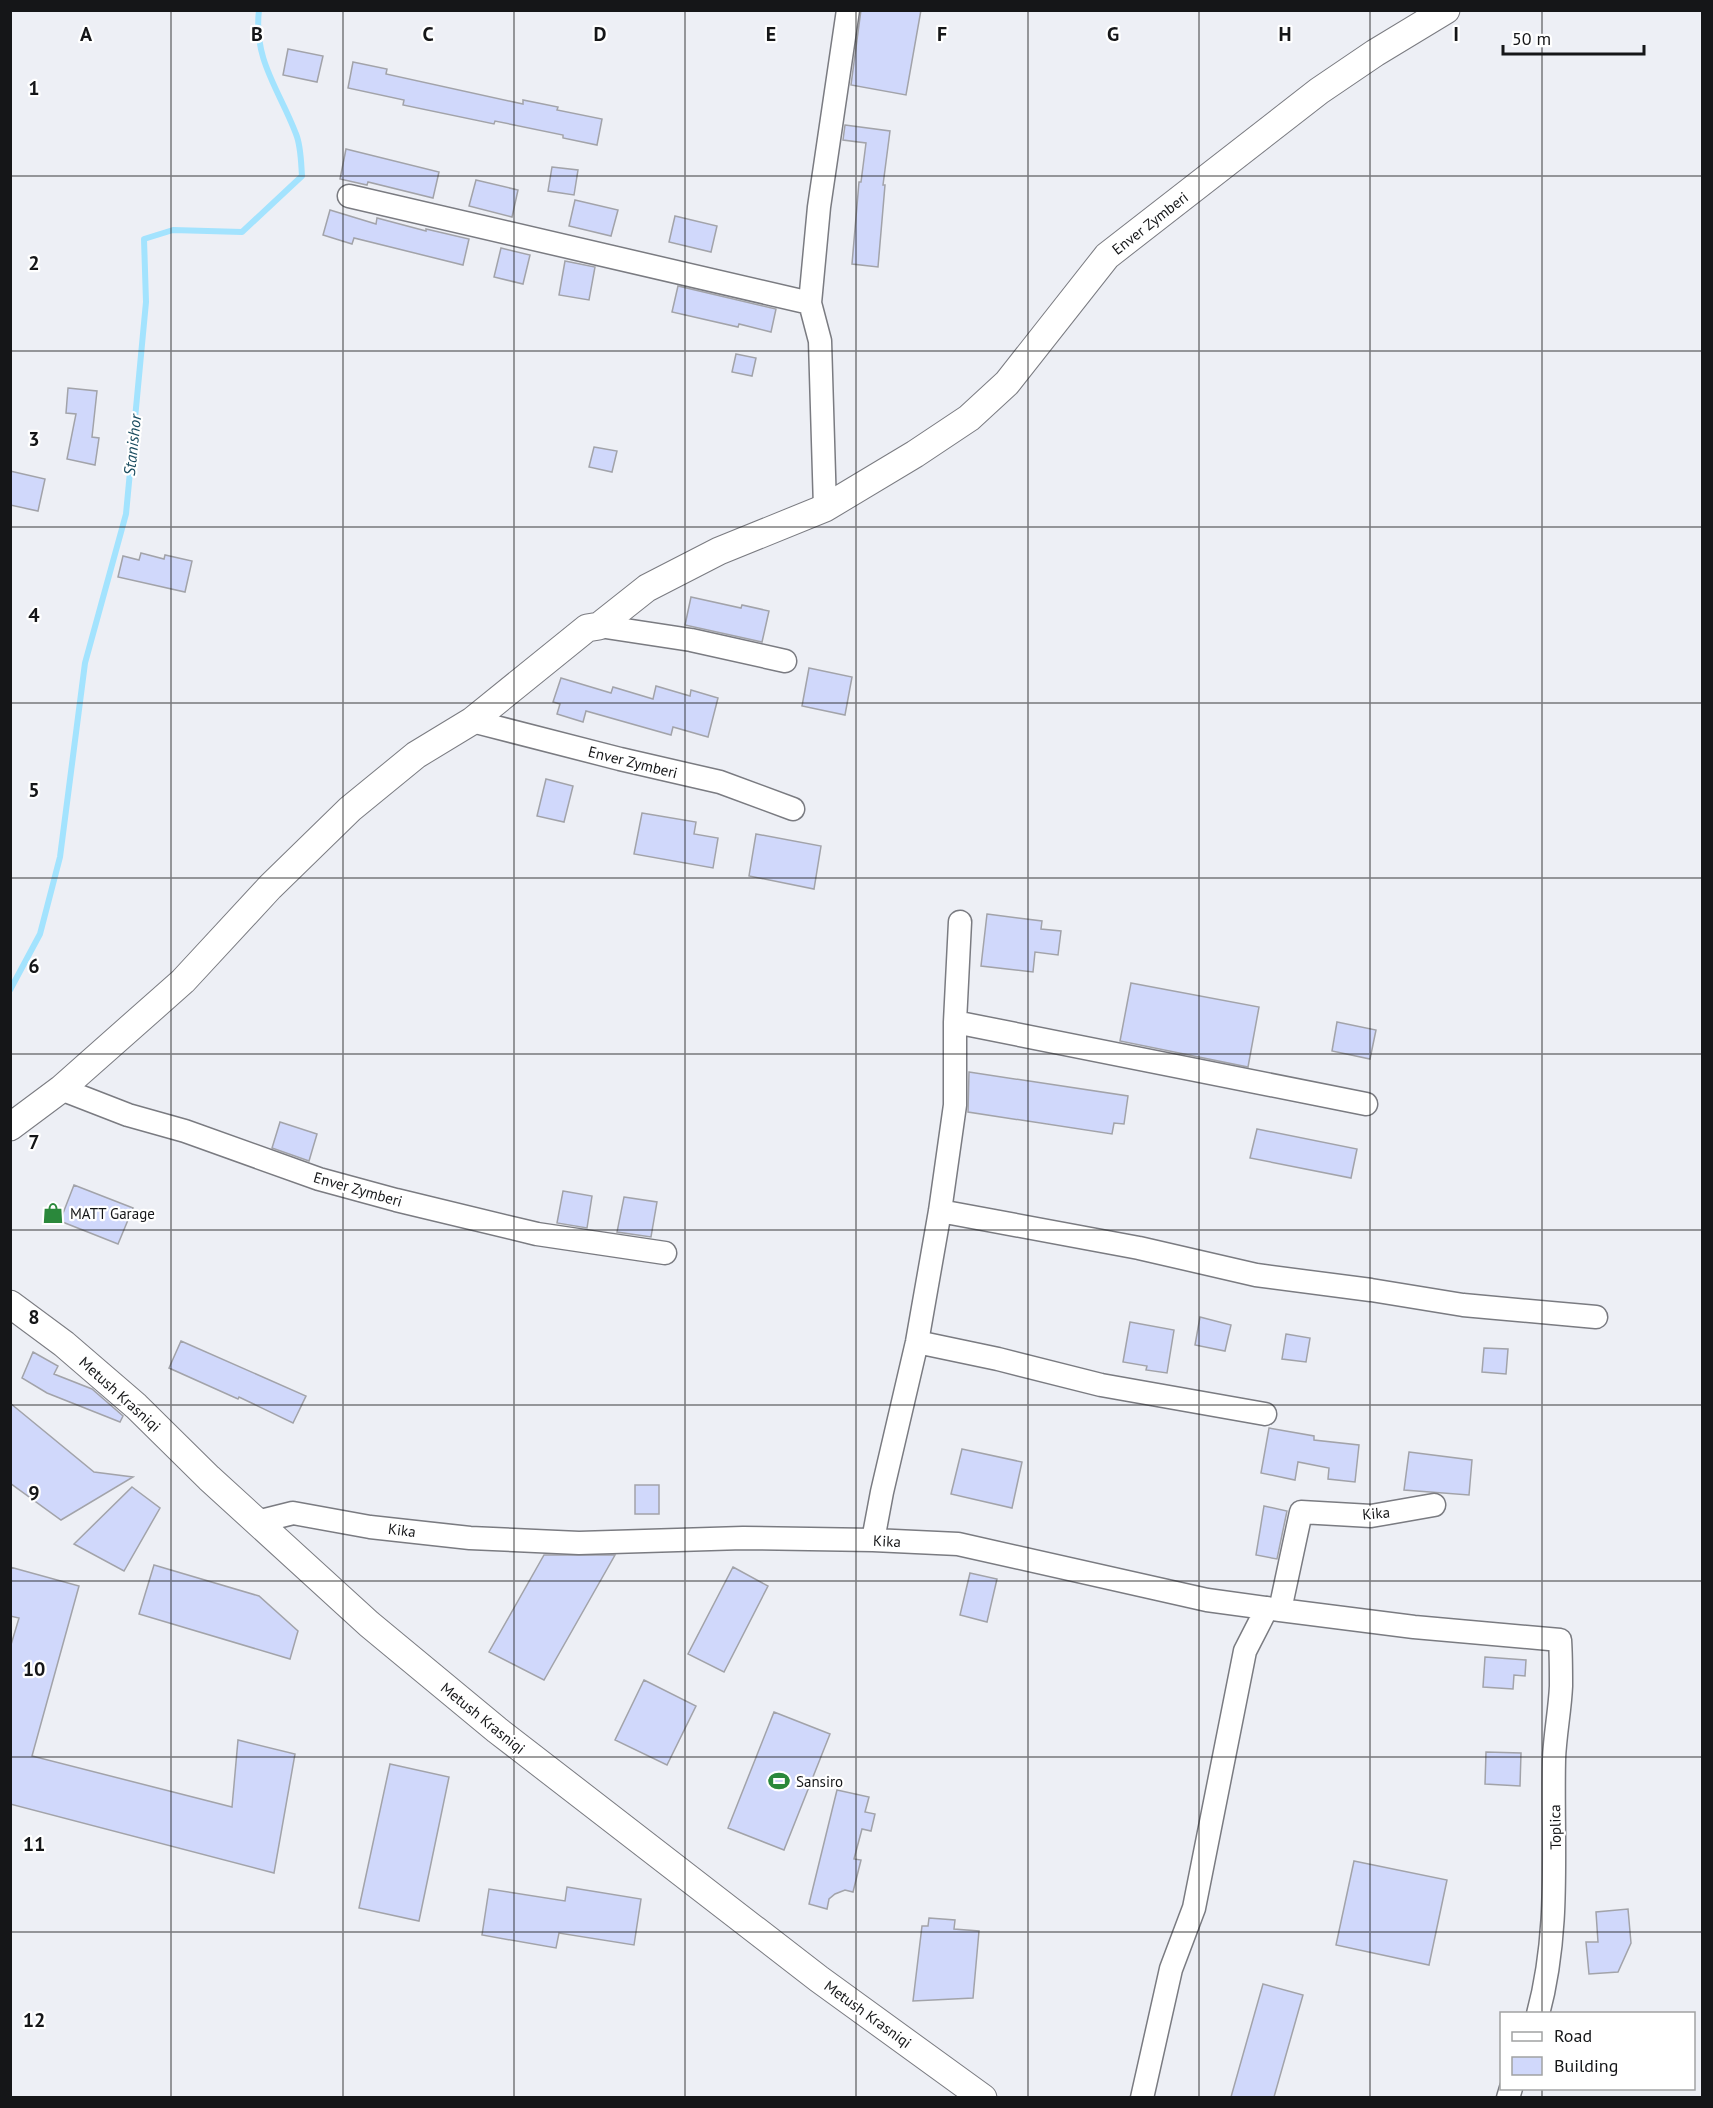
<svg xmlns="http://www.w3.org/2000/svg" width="1713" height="2108" font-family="'PT Sans',sans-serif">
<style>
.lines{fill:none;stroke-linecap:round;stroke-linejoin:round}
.stream{stroke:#a3e3fe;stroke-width:6}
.building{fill:#d0d8fb;stroke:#a2a3a9;stroke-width:1.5}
.minor-casing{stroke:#7a7b81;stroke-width:25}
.tertiary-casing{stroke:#7a7b81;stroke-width:29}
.minor{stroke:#fff;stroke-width:22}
.tertiary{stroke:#fff;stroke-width:27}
.grid{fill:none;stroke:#151618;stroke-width:1.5;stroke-opacity:0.55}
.labels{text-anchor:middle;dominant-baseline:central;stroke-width:4.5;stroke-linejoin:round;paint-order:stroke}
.street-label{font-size:15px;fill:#151618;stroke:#fff}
.poi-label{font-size:15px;fill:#151618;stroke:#fff;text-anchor:start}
.water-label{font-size:16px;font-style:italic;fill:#1a4c5f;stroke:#fff}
.grid-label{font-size:20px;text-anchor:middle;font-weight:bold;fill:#151618;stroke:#fff;stroke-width:4.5;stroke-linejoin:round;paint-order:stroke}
</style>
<rect width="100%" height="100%" fill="#edeff5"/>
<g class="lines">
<path class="stream" d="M 10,990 L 40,934 L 60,857 L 85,663 L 126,514 L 146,302 L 144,239 L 173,230 L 242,232 L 302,176 C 301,162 301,146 296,134 C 280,91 253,60 259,10"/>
</g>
<path class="building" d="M 861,10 L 921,10 L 906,95 L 851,85 Z
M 288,49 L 323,56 L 317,82 L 283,75 Z
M 353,62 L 387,69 L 386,74 L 523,104 L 523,100 L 558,107 L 557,110 L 602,119 L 597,145 L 563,138 L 563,135 L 495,121 L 494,124 L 403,105 L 404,100 L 348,88 Z
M 845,125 L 890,131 L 883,185 L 885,185 L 878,267 L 852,264 L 859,182 L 861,182 L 866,143 L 843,140 Z
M 346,149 L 439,172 L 433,198 L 368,182 L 367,185 L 340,179 Z
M 552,167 L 578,170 L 574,195 L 548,191 Z
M 476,180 L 518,190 L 512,217 L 469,206 Z
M 575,200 L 618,210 L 611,236 L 569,226 Z
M 330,210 L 376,224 L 377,218 L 426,231 L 426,229 L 469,239 L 463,265 L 354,238 L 352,244 L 323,235 Z
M 675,216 L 717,226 L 711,252 L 669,242 Z
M 501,248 L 530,255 L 523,284 L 494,277 Z
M 565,261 L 595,267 L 589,300 L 559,295 Z
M 678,286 L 776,309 L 771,332 L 739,324 L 738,327 L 672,312 Z
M 736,354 L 756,358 L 752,376 L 732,372 Z
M 68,388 L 97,391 L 92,437 L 99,438 L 95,465 L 67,459 L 76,414 L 66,413 Z
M 594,447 L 617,451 L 612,472 L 589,467 Z
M 10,471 L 45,479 L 38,511 L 10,505 Z
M 141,553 L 164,559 L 165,555 L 192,561 L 185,592 L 118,577 L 123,556 L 139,560 Z
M 691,597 L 741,608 L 742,605 L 769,611 L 762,642 L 685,625 Z
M 809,668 L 852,677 L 845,715 L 802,706 Z
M 561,678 L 611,693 L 613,687 L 653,699 L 656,686 L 690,696 L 691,690 L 718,698 L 708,737 L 673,727 L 671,735 L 586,711 L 583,722 L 557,714 L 560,704 L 553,702 Z
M 546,779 L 573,786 L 564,822 L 537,816 Z
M 642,813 L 696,822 L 694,834 L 718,838 L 713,868 L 634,854 Z
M 756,834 L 821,846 L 814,889 L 749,876 Z
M 987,914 L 1042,921 L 1041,929 L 1061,931 L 1058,955 L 1035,952 L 1033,972 L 981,966 Z
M 1131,983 L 1259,1007 L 1248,1067 L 1120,1041 Z
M 1337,1022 L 1376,1030 L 1370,1059 L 1332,1051 Z
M 969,1072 L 1128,1096 L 1124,1124 L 1114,1123 L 1112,1134 L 968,1112 Z
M 280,1122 L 317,1134 L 309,1161 L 272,1148 Z
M 1257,1129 L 1357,1149 L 1351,1178 L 1250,1158 Z
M 74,1185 L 133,1208 L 118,1244 L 60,1221 Z
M 563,1191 L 592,1196 L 587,1228 L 557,1223 Z
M 624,1197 L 657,1202 L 651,1237 L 617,1232 Z
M 1200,1317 L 1231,1325 L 1225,1351 L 1195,1345 Z
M 1130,1322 L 1174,1330 L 1167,1373 L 1146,1370 L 1147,1366 L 1123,1362 Z
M 1286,1334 L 1310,1338 L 1306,1362 L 1282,1359 Z
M 181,1341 L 306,1396 L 293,1423 L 239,1397 L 238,1399 L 169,1368 Z
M 1484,1348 L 1508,1349 L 1506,1374 L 1482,1372 Z
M 33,1352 L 58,1366 L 54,1374 L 92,1389 L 123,1416 L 120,1422 L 47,1393 L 22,1378 Z
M 10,1403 L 94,1472 L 133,1477 L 61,1520 L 10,1483 Z
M 1269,1428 L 1314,1436 L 1314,1440 L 1359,1445 L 1355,1482 L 1328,1479 L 1329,1468 L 1298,1462 L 1295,1480 L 1261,1473 Z
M 962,1449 L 1022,1462 L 1012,1508 L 951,1494 Z
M 1409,1452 L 1472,1460 L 1469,1495 L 1404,1490 Z
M 635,1485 L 659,1485 L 659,1514 L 635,1514 Z
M 132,1487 L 160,1508 L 124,1571 L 74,1544 Z
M 1264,1506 L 1287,1511 L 1277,1559 L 1256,1555 Z
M 544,1555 L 615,1555 L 544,1680 L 489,1652 Z
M 154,1565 L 259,1596 L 298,1631 L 290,1659 L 139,1614 Z
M 10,1567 L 79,1586 L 32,1756 L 232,1807 L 238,1740 L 295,1754 L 274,1873 L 10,1804 L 10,1648 L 19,1618 L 10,1616 Z
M 733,1567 L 768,1586 L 724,1672 L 688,1654 Z
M 970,1573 L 997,1579 L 987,1622 L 960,1615 Z
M 1485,1657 L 1526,1660 L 1525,1676 L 1514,1675 L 1513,1689 L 1483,1687 Z
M 644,1680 L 696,1706 L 667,1765 L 615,1740 Z
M 774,1712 L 830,1734 L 784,1850 L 728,1828 Z
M 1486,1752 L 1521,1753 L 1520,1786 L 1485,1784 Z
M 390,1764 L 449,1777 L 419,1921 L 359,1908 Z
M 837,1790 L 869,1797 L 865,1812 L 875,1814 L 871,1831 L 862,1829 L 854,1859 L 861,1860 L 853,1892 L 845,1890 L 835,1894 L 829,1899 L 827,1909 L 809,1904 Z
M 1354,1861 L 1447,1880 L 1429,1965 L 1336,1945 Z
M 567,1887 L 641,1899 L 634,1945 L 559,1933 L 556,1948 L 482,1935 L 489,1889 L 565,1901 Z
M 1628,1909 L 1631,1943 L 1618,1972 L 1589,1974 L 1586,1942 L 1598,1942 L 1596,1912 Z
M 929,1918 L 955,1920 L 954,1929 L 979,1931 L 973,1998 L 913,2001 L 922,1926 L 928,1926 Z
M 1263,1984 L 1303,1995 L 1274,2097 L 1231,2097 Z"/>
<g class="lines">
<defs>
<path id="minor" d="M 349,196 L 810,303
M 825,508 L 820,341 L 810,303 L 819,207 L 848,10
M 599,626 L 691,640 L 785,661
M 472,721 L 620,759 L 720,782 L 793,809
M 955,1022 L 1366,1104
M 61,1089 L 128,1115 L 185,1131 L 319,1179 L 396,1200 L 537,1234 L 665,1253
M 940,1211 L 1139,1248 L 1256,1275 L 1371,1290 L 1463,1305 L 1596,1317
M 917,1342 L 998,1359 L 1101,1385 L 1265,1414
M 257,1522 L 293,1513 L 370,1527 L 470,1538 L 579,1543 L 743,1538 L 873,1540 L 958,1544 L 1207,1600 L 1280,1610 L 1301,1512 L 1371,1516 L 1434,1505
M 873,1540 L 882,1492 L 917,1342 L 940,1211 L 955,1105 L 955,1022 L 960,922
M 1280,1610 L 1414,1627 L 1560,1640 C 1561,1655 1561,1671 1561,1686 C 1560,1710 1555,1734 1554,1759 C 1552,1845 1561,1929 1538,2014
M 1142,2098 L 1171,1969 L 1194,1908 L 1245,1651 L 1267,1608
M 1508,2098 L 1511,2088"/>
<path id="tertiary" d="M 10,1127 L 61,1089 L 183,981 L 270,887 L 350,809 L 416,755 L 472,721 L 587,628 L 599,626 L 647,588 L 719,551 L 825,508 L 915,454 L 969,418 L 1007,383 L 1107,256 L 1319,91 L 1375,53 L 1446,10
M 10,1304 L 64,1344 L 136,1406 L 209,1478 L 369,1624 L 497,1730 L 819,1979 L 983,2098"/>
</defs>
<use href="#minor" class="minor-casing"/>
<use href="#tertiary" class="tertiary-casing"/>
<use href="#minor" class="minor"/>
<use href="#tertiary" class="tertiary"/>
</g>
<path class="grid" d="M 171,10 L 171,2098M 343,10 L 343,2098M 514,10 L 514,2098M 685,10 L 685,2098M 856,10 L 856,2098M 1028,10 L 1028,2098M 1199,10 L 1199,2098M 1370,10 L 1370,2098M 1542,10 L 1542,2014M 10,176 L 1702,176M 10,351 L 1702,351M 10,527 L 1702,527M 10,703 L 1702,703M 10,878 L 1702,878M 10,1054 L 1702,1054M 10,1230 L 1702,1230M 10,1405 L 1702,1405M 10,1581 L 1702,1581M 10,1757 L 1702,1757M 10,1932 L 1702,1932M 1542,2088 L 1542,2098"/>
<defs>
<symbol id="shop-bare" viewBox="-9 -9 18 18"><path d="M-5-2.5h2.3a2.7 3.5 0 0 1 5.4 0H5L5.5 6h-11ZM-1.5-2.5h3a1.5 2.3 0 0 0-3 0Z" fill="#2a883b" stroke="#fff" stroke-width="2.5" paint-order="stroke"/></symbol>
<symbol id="stadium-bare" viewBox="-9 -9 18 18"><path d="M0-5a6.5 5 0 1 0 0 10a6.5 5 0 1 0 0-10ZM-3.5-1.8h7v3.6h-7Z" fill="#2a883b" stroke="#fff" stroke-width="2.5" paint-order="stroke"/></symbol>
</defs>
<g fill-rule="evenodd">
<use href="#shop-bare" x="38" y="1198" width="30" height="30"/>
<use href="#stadium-bare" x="764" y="1766" width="30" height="30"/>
</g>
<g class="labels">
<g class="street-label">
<text transform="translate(1150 223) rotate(-38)">Enver Zymberi</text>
<text transform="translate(633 762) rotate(14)">Enver Zymberi</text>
<text transform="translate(358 1189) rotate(16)">Enver Zymberi</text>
<text transform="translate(120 1394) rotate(42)">Metush Krasniqi</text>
<text transform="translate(1376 1513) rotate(-5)">Kika</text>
<text transform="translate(402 1530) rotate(7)">Kika</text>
<text transform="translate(887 1541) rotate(3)">Kika</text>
<text transform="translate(483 1718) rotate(39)">Metush Krasniqi</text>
<text transform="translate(1555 1827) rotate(-91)">Toplica</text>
<text transform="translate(868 2014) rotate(36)">Metush Krasniqi</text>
</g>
<g class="poi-label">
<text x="70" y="1213">MATT Garage</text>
<text x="796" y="1781">Sansiro</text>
</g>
<g class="water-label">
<text transform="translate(132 445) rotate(-84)">Stanishor</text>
</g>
</g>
<g class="grid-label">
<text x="86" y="41">A</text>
<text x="257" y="41">B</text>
<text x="428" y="41">C</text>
<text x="600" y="41">D</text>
<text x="771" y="41">E</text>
<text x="942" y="41">F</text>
<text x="1113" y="41">G</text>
<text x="1285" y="41">H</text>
<text x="1456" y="41">I</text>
<text x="34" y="95">1</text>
<text x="34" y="270">2</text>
<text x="34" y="446">3</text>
<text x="34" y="622">4</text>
<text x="34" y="797">5</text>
<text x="34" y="973">6</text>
<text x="34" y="1149">7</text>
<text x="34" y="1324">8</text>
<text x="34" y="1500">9</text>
<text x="34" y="1676">10</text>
<text x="34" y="1851">11</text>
<text x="34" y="2027">12</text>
</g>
<rect width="1713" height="2108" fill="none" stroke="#151618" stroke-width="24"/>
<rect x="1500" y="2012" width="195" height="78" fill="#ffffff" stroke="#a1a2a3" stroke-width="1.5"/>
<rect x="1512" y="2032" width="30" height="9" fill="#ffffff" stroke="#a1a2a3" stroke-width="1.5"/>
<text x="1554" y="2042" font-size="18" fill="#151618">Road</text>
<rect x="1512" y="2057" width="30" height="18" fill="#d0d8fb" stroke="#a1a2a3" stroke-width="1.5"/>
<text x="1554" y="2072" font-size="18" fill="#151618">Building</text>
<path d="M1503 45v9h141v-9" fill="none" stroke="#151618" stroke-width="3"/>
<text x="1512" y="45" font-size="18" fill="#151618" stroke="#ffffff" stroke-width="4.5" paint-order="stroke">50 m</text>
</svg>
